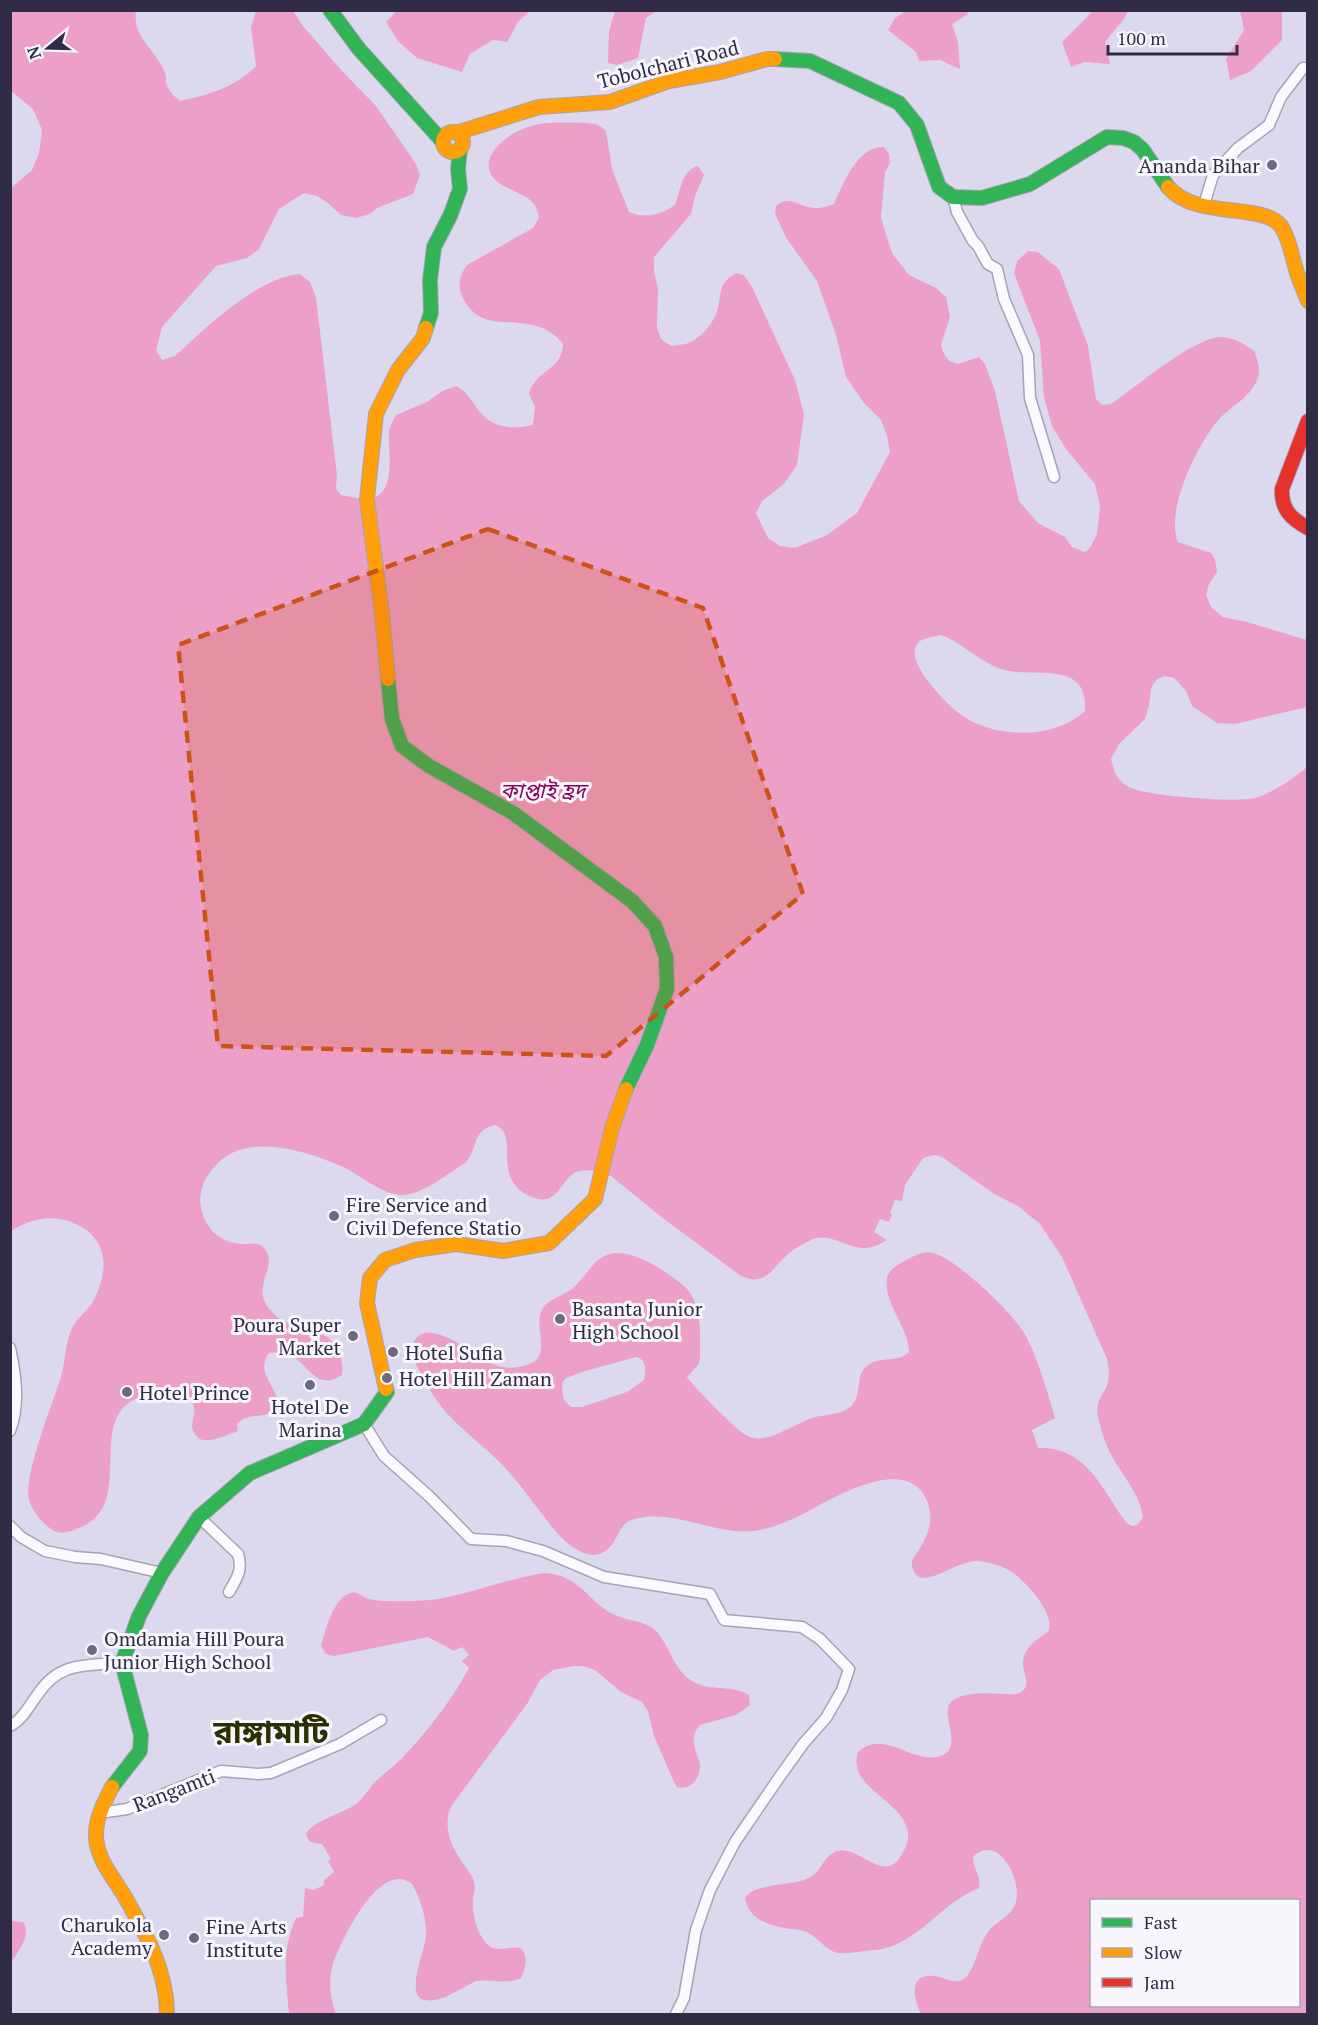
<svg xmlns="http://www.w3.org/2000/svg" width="1318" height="2025" font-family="'PT Serif','Noto Sans Bengali',serif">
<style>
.water{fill:#eca0c8;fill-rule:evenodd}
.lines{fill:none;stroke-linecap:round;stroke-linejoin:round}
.street-casing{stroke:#a6a2b7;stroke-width:13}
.fast-casing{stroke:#a6a2b7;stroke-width:16}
.slow-casing{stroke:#a6a2b7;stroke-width:16}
.jam-casing{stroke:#a6a2b7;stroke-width:16}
.street{stroke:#faf9fd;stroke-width:10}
.fast{stroke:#30b455;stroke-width:14}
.slow{stroke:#ff9f0a;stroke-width:14}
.jam{stroke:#e5322d;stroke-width:14}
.marked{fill:#cd5215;fill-opacity:0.2;stroke:#cd5215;stroke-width:4.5;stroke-dasharray:12 8;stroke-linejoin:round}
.poi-dot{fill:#6d6980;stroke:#f7f6fc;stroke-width:2}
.labels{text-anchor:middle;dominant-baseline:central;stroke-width:6;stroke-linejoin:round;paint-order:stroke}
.street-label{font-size:20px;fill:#312c45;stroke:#f7f6fc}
.poi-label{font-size:20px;fill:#312c45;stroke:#f7f6fc;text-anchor:start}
.water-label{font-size:21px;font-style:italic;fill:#8b0355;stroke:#f7f6fc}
.town-label{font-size:32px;font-weight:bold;fill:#2c2e04;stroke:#f7f6fc}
</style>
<rect width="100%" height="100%" fill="#dcd9ef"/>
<path class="water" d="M 11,11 L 136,11 C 132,38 157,50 165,73 C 167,77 165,78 166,82 C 168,91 174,96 180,101 C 208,95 236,87 256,66 L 251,27 L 256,11 L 293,11 L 303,26 L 343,72 L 376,106 L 416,164 L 420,175 L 413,194 L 377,208 L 370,214 L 356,218 L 341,215 L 328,203 L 317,196 L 304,193 L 279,209 L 259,249 L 247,258 L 216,266 L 162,327 L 156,350 L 162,360 L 175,356 C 205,328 258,277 300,274 L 310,282 L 316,298 L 337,475 L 336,489 L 341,495 C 349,496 357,499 365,499 C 398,499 388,453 389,432 C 390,426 393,420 396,415 L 427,402 L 442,391 L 456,386 C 467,392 470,398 476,407 C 491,428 509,430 533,425 L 535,407 L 529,394 C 536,368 562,372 563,344 C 556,335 547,329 536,326 C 506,317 479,332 462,296 C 457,284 460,275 467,265 L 533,228 L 539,218 C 538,214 537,209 535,205 C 524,190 493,189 489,169 C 485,146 520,127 539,124 C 549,122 585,122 594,124 C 599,124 602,128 606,131 L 612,169 L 629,212 C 645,219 660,215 675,205 C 681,190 681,171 698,166 L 704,175 L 695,196 L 691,214 L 654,257 L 654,272 L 658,288 L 657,328 L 661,339 L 671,346 C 675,345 681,345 685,344 C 697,342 712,325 716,314 C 723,297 715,285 736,273 L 744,275 L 752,287 L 795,380 L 804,414 L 797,465 L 784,484 L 762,501 L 756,513 L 768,538 L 780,546 L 795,548 L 827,535 L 857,513 L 890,452 L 887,436 L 881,420 L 864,403 L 846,377 L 836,335 L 817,281 L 787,239 L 775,214 L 776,206 C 789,194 799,207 814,208 C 821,209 827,206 834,204 C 843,184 858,145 884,147 L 889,154 L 890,163 L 885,172 L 881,218 L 892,253 L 909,275 L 936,288 L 946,297 L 950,317 L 941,345 L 943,352 L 949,361 L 958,364 L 979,357 L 985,364 L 995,391 L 1019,501 L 1038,523 L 1065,537 L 1072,547 L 1085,552 L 1090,548 L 1097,534 L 1100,506 L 1095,484 L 1066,449 L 1052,426 L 1044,397 L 1040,341 L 1014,273 L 1017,261 L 1028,251 L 1038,252 L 1059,269 L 1088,346 L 1096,399 L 1102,405 L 1111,404 C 1135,388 1195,336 1222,337 C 1235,338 1245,344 1255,352 C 1256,357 1259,364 1259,370 C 1259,394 1229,406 1216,423 C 1196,447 1165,512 1178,542 L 1211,553 L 1215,559 L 1217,572 L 1209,584 L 1206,595 L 1211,607 L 1223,617 L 1247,622 L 1307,640 L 1307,707 L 1235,724 L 1217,723 L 1192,706 L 1186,691 L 1174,678 L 1165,676 L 1157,679 L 1151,688 L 1149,706 L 1145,719 L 1119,744 L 1111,759 C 1114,771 1116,779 1127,786 C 1141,796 1237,803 1255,798 C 1274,792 1293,779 1307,767 L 1307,2014 L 921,2014 C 913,1997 908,1973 935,1976 C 943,1977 950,1982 958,1981 C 961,1981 963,1979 966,1977 C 976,1967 978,1945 988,1932 C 995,1923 1005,1919 1012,1910 C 1029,1889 999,1830 973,1857 C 973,1868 982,1879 979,1888 C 944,1902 926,1933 892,1946 C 884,1950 874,1950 865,1951 C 857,1952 847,1954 838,1953 C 823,1950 817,1933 800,1930 C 779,1928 749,1924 745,1898 C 754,1883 792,1886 809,1878 C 819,1873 822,1862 830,1855 C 853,1834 883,1890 902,1854 C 907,1846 910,1837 907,1828 C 898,1798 847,1787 858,1752 C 883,1729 910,1762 937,1757 C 968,1751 937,1713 952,1701 C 964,1692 988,1693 1002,1694 C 1006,1694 1012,1695 1016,1694 C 1019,1694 1022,1691 1024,1690 C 1028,1682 1026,1679 1024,1671 C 1019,1651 1033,1642 1048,1632 C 1057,1614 1023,1578 1007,1569 C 999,1565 986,1561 976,1561 C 958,1562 936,1579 923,1578 C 914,1577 911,1567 912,1560 C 925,1542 936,1523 927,1501 C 907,1452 832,1499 803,1514 C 789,1521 775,1527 760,1530 C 719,1538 680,1510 639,1518 C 618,1521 620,1538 608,1549 C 592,1564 569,1546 558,1534 C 540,1513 525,1490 507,1470 C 487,1447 458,1429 440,1405 C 433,1396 427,1386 422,1375 C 416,1366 410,1354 414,1342 C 417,1334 425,1332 433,1333 C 470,1340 488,1380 529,1364 C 552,1356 534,1327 541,1312 C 546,1299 564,1296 573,1288 C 584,1279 589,1266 601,1258 C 624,1241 666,1271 684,1286 C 703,1303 700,1335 700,1358 L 698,1365 L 687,1377 C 696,1389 733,1427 746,1435 C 751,1438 758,1439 764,1438 C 778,1436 799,1422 815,1417 C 828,1414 844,1415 853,1404 C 862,1393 855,1375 867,1366 C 880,1355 897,1364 909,1352 C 909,1327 883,1304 887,1278 C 889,1267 905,1261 914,1256 C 922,1252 928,1251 936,1254 C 958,1261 1012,1312 1024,1333 C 1037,1355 1048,1393 1055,1418 L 1032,1430 L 1038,1448 C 1088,1447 1101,1489 1127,1523 L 1132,1526 L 1137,1525 L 1143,1518 C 1140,1495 1126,1480 1114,1460 C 1107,1448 1102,1435 1099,1421 C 1093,1400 1104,1397 1108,1382 C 1110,1374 1108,1367 1107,1359 L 1062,1257 L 1040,1224 L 1018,1206 L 994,1194 L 942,1157 L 934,1155 L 923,1158 L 905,1185 L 902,1201 L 895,1200 L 890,1213 L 892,1215 L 889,1222 L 880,1219 L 874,1232 L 887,1240 C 880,1244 873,1248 865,1248 C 847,1249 829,1231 811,1240 C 803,1244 793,1249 787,1255 C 771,1269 766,1287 741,1276 L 660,1216 L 611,1176 C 600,1172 585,1167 574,1173 C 559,1183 557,1209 529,1196 C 490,1177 521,1134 495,1125 C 471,1131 479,1147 466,1162 C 451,1172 420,1196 402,1195 C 381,1194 363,1177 345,1168 C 315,1154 264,1137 232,1153 C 221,1158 213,1168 206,1178 C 201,1186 199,1199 201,1208 C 205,1230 223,1245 246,1244 C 252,1244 258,1242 263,1247 C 282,1266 246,1287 273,1313 C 292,1333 336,1326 341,1357 C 342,1364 343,1369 342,1375 C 316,1393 308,1362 289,1355 C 283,1353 276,1352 269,1353 C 252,1375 286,1392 275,1409 C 268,1420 248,1411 237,1424 L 238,1431 C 228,1434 214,1442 203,1440 C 198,1439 193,1433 192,1427 C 192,1421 195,1415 194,1409 C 193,1381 155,1391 138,1398 C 84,1419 138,1506 79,1528 C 73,1530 65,1534 57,1532 C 52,1531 47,1526 43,1522 C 37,1516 31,1508 29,1499 C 23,1477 53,1402 61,1377 C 65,1363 65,1347 70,1333 C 74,1319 88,1312 94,1300 C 110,1268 108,1236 71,1222 C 50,1214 29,1220 11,1231 L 10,189 L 32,170 L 39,153 L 42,130 L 33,109 L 11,91 ZM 941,635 C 959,641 978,660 998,668 C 1029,681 1089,656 1085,711 C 1056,738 1005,738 971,721 C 954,712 939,695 927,680 C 921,671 911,656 916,646 C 920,637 933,637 941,635 ZM 636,1357 C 647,1360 646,1370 644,1380 L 627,1392 L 582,1407 L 571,1407 L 565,1401 L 563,1396 L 562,1383 L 566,1378 L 582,1372 ZM 1092,1900 L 1298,1900 L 1298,2006 L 1092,2006 Z
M 394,11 L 530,11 L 518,22 L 507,42 L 493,40 L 470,54 L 462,72 L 417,58 L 398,41 L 386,22 L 395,13 Z
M 615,11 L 656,11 L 646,18 L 638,58 L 617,65 L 608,63 L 609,31 Z
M 906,11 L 967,11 L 968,14 L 952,24 L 958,42 L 960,69 L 940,60 L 919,61 L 916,52 L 888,30 L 895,18 Z
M 1093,11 L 1128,11 L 1124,19 L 1105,42 L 1110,64 L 1085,62 L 1071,67 L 1062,42 Z
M 1240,11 L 1282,11 L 1282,40 L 1251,71 L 1230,80 L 1226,59 L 1244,30 Z
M 546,1573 C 582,1576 589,1604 615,1615 C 630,1622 646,1620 657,1632 C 671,1648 673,1669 692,1681 C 709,1692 732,1684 749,1695 L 750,1705 L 736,1715 L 700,1725 C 696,1729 693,1736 694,1742 C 694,1750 699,1757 700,1765 C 700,1778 691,1791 677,1787 L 674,1782 L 654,1736 L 648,1711 L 642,1702 L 621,1692 L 595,1670 L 583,1666 L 574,1666 L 553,1670 L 540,1680 L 527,1704 L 452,1805 C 442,1823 450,1845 462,1862 C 466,1868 472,1874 474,1882 C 476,1888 473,1894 473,1900 C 472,1914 477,1934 487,1944 C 498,1955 510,1944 522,1949 C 528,1959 526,1967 521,1978 C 505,1985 492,1979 476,1981 C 461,1988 442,2003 425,2000 C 404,1997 425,1950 426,1937 C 427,1920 421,1899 412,1884 C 380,1858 341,1941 333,1964 C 328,1980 330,1999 336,2014 L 289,2014 C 286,1978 281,1952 296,1918 L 303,1917 L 305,1888 L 314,1890 L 324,1885 L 324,1880 L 334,1872 L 328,1861 L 331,1859 L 322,1844 L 310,1842 L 306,1835 C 310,1821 343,1814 356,1804 C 363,1798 368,1790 374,1783 C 383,1774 393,1767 402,1758 C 428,1731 451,1701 469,1668 L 462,1661 L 469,1655 L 462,1647 L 454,1651 L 428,1637 L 334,1656 L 326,1654 L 321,1646 C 326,1629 332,1602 348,1594 C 357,1589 361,1597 369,1599 C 378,1602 405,1601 415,1601 C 457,1601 503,1578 546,1573 Z
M 11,1921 L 23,1922 C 32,1937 18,1950 11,1963 Z"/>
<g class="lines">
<defs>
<path id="street" d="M 953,197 L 957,212 L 973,241 L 978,246 L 988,264 L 997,269 L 1004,299 L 1028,355 L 1030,398 L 1054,477
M 1204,205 L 1213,175 L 1238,148 L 1269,125 L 1281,97 L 1303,68 L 1308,68
M 10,1348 C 16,1375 20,1405 10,1431
M 364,1424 L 384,1456 L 430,1497 L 471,1539 L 506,1541 L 543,1551 L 604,1577 L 710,1594 L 724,1620 L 802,1627 L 820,1639 L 849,1669 L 842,1690 L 826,1718 L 803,1744 L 776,1782 L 735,1842 L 710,1890 L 696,1930 L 684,1998 L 676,2014
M 199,1517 L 238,1554 C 243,1570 237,1578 229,1592
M 10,1526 L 21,1537 L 45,1551 L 75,1557 L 101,1559 L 162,1573
M 10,1726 C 23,1719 29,1706 38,1694 C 60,1661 86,1666 122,1663
M 99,1813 L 127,1809 L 221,1771 L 258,1774 L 271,1773 L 340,1744 L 381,1720"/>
<path id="fast" d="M 330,10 L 359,49 L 443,142
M 775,59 L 810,61 L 899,103 L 917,125 L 939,187 L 953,197 L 982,198 L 1030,184 L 1107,137 L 1123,138 L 1134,142 L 1143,150 L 1168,187
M 426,328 L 431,313 L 430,280 L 434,247 L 450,216 L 460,189 L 458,169 L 460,149
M 388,679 L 392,719 L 402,746 L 429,766 L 513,813 L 632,901 L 655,926 L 666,957 L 667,989 L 647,1045 L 626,1089
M 112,1787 L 140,1751 L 141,1735 L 122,1663 L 139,1616 L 162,1573 L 199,1517 L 250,1473 L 364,1424 L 387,1392 L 386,1389"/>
<path id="slow" d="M443 142a10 10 0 1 1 20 0a10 10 0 1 1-20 0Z
M 456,133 L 539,107 L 610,102 L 669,81 L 720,72 L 767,59 L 775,59
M 1168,187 C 1196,220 1262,202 1281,226 C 1289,238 1291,252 1295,266 C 1298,278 1303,289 1308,301
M 388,679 L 382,614 L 367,499 L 376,414 L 398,370 L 423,338 L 426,328
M 386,1389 L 367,1303 L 370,1278 L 385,1260 L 415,1250 L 456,1244 L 503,1251 L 549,1243 L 595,1199 L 612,1128 L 626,1089
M 112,1787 C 104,1803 96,1817 96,1835 C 96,1859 114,1878 125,1897 C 146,1934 167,1971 167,2014"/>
<path id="jam" d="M 1308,421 L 1282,489 C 1281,509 1291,519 1308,528"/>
</defs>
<use href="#street" class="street-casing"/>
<use href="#fast" class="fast-casing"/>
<use href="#slow" class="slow-casing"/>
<use href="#jam" class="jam-casing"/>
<use href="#street" class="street"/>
<use href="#fast" class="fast"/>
<use href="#slow" class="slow"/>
<use href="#jam" class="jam"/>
</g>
<path class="marked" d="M 488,529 L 703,608 L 803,894 L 606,1056 L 218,1046 L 178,645 Z"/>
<g class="poi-dot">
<circle cx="1272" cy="165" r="6"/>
<circle cx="334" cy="1216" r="6"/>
<circle cx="560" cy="1319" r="6"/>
<circle cx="353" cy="1336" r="6"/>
<circle cx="393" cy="1352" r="6"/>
<circle cx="387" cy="1378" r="6"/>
<circle cx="310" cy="1385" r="6"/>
<circle cx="127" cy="1392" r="6"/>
<circle cx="92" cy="1650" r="6"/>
<circle cx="164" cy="1935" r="6"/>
<circle cx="194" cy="1938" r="6"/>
</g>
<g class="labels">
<g class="street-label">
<text transform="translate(668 64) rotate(-14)">Tobolchari Road</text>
<text transform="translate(174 1790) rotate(-21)">Rangamti</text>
</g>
<g class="poi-label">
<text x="1260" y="165" text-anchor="end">Ananda Bihar</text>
<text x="346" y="1204">Fire Service and<tspan x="346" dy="23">Civil Defence Statio</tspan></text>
<text x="572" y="1308">Basanta Junior<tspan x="572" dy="23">High School</tspan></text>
<text x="341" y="1324" text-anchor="end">Poura Super<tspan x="341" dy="23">Market</tspan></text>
<text x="405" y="1352">Hotel Sufia</text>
<text x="399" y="1378">Hotel Hill Zaman</text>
<text x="139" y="1392">Hotel Prince</text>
<text x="310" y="1406" text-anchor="middle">Hotel De<tspan x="310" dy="23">Marina</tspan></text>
<text x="104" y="1638">Omdamia Hill Poura<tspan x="104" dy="23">Junior High School</tspan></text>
<text x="152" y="1924" text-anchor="end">Charukola<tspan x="152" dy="23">Academy</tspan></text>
<text x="206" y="1926">Fine Arts<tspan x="206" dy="23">Institute</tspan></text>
</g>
<g class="water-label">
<text x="543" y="790">কাপ্তাই হ্রদ</text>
</g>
<g class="town-label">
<text x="271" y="1731">রাঙ্গামাটি</text>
</g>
</g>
<rect width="1318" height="2025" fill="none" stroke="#312c45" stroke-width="24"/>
<rect x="1090" y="1899" width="210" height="108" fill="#f7f6fc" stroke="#a8a5b3" stroke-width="1.5"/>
<rect x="1102" y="1918" width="30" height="9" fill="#30b455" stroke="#a8a5b3" stroke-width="1.5"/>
<text x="1144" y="1929" font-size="18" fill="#312c45">Fast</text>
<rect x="1102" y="1948" width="30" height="9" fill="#ff9f0a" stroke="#a8a5b3" stroke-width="1.5"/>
<text x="1144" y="1959" font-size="18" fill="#312c45">Slow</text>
<rect x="1102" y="1978" width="30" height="9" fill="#e5322d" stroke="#a8a5b3" stroke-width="1.5"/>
<text x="1144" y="1989" font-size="18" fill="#312c45">Jam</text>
<g transform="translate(48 48) rotate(251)" stroke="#f7f6fc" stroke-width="4.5" paint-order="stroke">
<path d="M0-4.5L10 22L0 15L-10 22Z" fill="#312c45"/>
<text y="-9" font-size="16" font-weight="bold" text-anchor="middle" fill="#312c45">N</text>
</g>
<path d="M1108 45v9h129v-9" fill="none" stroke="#312c45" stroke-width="3"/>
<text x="1117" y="45" font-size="18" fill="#312c45" stroke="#f7f6fc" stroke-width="4.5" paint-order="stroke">100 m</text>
</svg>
